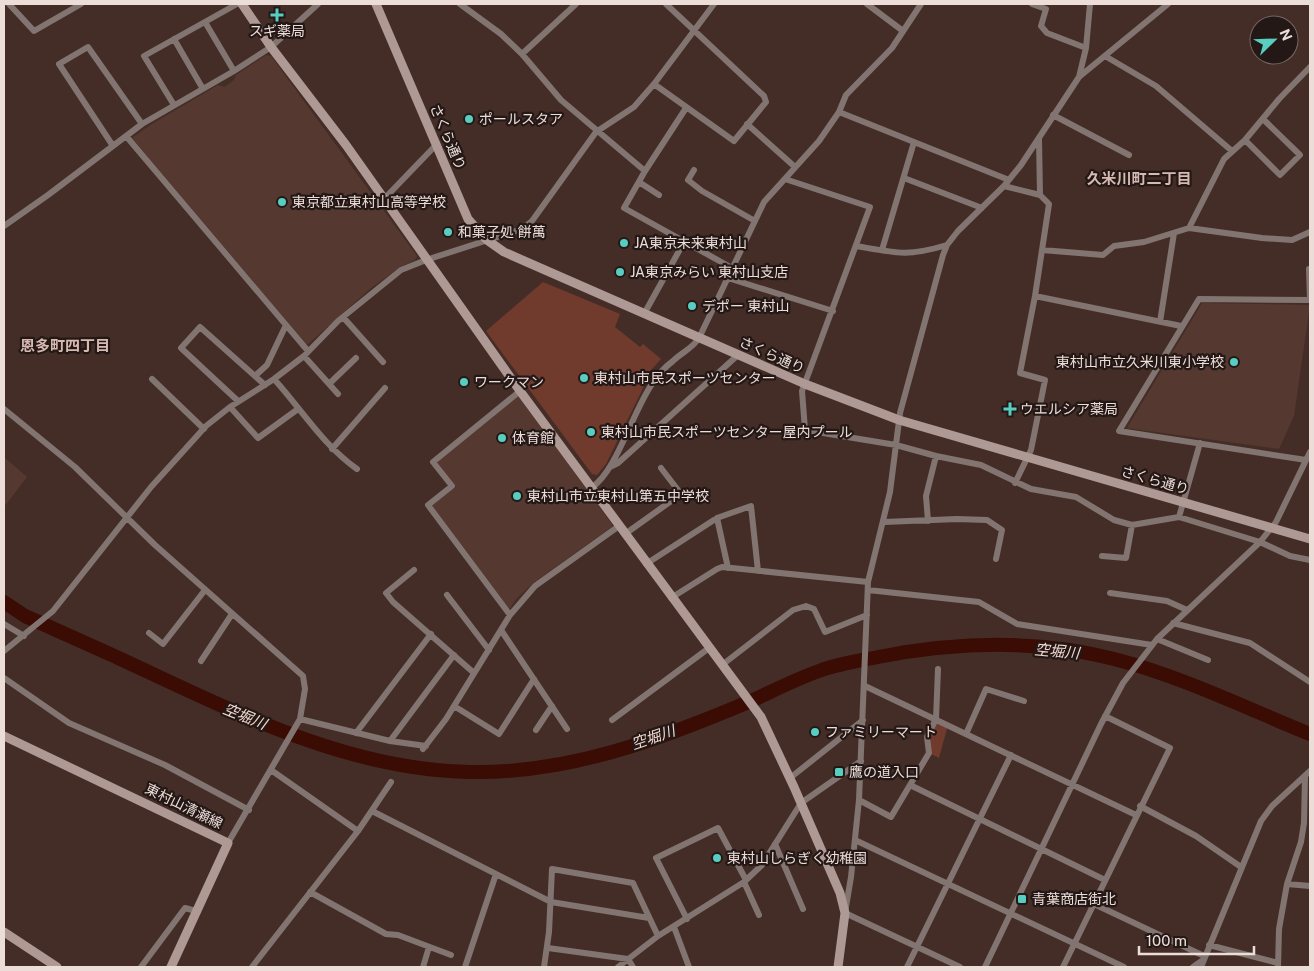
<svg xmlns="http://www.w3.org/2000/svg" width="1314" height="971" font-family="'Public Sans','Noto Sans JP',sans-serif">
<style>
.built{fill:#553830}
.green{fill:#703a2d}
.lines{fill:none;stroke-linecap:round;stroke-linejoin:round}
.river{stroke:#3a0c03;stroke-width:14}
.street{stroke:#827571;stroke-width:6}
.secondary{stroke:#ae9994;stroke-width:9}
.poi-dot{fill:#58cec0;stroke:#231815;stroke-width:2}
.labels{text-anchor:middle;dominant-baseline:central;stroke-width:4.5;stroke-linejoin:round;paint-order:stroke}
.poi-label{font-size:14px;fill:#edddd9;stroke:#231815;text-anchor:start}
.street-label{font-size:14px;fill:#edddd9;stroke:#231815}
.neighbourhood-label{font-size:15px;font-weight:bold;fill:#d7b9b1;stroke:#231815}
.water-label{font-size:15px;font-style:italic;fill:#f2d8d1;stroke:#231815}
</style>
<rect width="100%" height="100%" fill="#452d27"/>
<path class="built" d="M 266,55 L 271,56 L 417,256 L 415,260 L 402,266 L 371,288 L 307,345 L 132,138 L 152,124 L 218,85 L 224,87 L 234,80 L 236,75 Z
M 1202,303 L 1310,305 L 1294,416 L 1279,449 L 1127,428 Z
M 519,395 L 613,526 L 533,583 L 516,599 L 509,610 L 432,505 L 456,487 L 437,462 Z
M 4,457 L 27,477 L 4,507 Z"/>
<path class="green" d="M 543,282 L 620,314 L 615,327 L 640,347 L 643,344 L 661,359 L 645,377 L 647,380 L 606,464 L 597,475 L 592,474 L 486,331 Z
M 936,719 L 948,725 L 939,758 L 929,753 L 927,737 Z"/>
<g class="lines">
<path class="river" d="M 4,602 L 25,616 C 54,629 83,642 112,655 C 225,707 343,770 470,772 C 569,774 661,739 751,701 C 773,691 796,679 819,671 C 838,664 858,661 878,657 C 956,642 1037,639 1114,659 C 1178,675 1248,709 1310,734"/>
<path class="street" d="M 9,4 L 34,31 L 81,4
M 460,4 L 501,34 L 522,54 L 561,100 L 645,171
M 867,4 L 903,31
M 1032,4 L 1046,9 L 1041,26 L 1047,33 L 1086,48
M 205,22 L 234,71
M 174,39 L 203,89
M 522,54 L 576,4
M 1105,56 L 1156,86 L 1232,151
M 1079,77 L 1086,48 L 1090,4
M 654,84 L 734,141 L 766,102 L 764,96 L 666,4
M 174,105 L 144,56 L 237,4
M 686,108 L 645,171 L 624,208 L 732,268
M 839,112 L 1009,180
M 1053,115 L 1129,155
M 747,124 L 795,167
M 126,136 L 308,351
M 1039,139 L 1040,195
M 1245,140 L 1280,175 L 1300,155 L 1263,119
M 113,146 L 59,64 L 88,47 L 142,124
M 694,170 L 688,180 L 702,191 L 755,221
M 904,178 L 982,208
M 785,179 L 870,207 L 802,391 L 805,430 L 896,445 L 936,456 L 981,465 L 1031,489 L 1076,497 L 1114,520 L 1132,525 L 1179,517 L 1260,542 L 1290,556 L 1310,560
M 639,182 L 659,195
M 1004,186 L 1040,195 L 1049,204 L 1035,296 L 1020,373 L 1045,380 L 1031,450 L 1015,483
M 384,199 L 436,145
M 4,226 L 48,195 L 142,124 L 234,71 L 271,47 L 318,4
M 1189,228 L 1224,159 L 1245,140 L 1279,99 L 1310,67
M 856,246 C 896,253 907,257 947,245
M 882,250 L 914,142
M 1042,250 L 1103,255 L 1114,246 L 1144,242 L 1189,228 L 1262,238 L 1292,240 L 1310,232
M 1309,269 L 1310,300
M 728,278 L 833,311
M 1035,296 L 1181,326
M 644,314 L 684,242
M 343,317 L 383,362
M 1160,322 L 1174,233
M 304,356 L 338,394
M 255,376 L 267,365 L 286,325
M 152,379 L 204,429
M 274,379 C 302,410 323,445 357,469
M 329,384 L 356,358
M 238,401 L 181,348 L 200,327 L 265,385
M 230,407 L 258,438 L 298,409
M 4,409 L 75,467 L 155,545 L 303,676 L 305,689 L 300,719 L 228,843
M 332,449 L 385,388
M 1306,460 L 1119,431 L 1199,299 L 1310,300
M 610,467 L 618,463 L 738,355
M 592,487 C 616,472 633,411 652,384 C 657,376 665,367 673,361 C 682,352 692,349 699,338 L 764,202 L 819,141 L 839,112 L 846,95 L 892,48 L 921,4
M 1179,517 L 1200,443
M 717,518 L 728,568
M 928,521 L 926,496 L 936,456
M 884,522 L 957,519 L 987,520 L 1002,530 L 996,559
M 625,534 L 681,494 L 661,468
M 1102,556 L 1126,558 L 1132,525
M 646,564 L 717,518 L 751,506 L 758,571
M 414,570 L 386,593 L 393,602 L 474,673
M 868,590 L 979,602 L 1017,624 L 1152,645
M 1110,593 L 1167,601 L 1187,610
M 447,595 L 489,650
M 671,598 L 717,569 L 722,567 L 868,582
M 510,615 L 428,505 L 452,486 L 433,462 L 520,391
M 1173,623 L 1250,643 L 1310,682
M 4,624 L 24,636
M 501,630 L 567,729
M 149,633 L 163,644 L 205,590
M 1157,639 L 1208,660
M 4,651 L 53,611 L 151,487 L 206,426 L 230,407 L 274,379 L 304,356 L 338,321 L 401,270 L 426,260 L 522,229 L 532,221 L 596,132 L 634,107 L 654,84 L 714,4
M 201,661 L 232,614
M 722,665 L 793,610 L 806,606 L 814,609 L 825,632 L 867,615
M 4,678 L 69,723 L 165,765 L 249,810
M 865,686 L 1136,815
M 454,706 L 499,734 L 534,679
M 300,719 L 390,741 L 426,746
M 612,720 L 709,648
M 536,730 L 552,706
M 356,733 L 431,634
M 966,734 L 986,689 L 1024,701
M 390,741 L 454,655
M 423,749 L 446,719 L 510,615 L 535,586 L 619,526
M 271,770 L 358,831
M 790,778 L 863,720
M 910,785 L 1105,880
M 859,800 L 891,817 L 929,753 L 927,737 L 936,719 L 938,669
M 1140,806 L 1196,836 L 1241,867
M 372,811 L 551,902 L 649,918
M 855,840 L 1124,967
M 775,844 L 803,909
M 744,882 L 759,915
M 1287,884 L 1310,886
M 310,892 L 386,934 L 398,935 L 451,955
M 1094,904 L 1204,956
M 687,919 L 656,858 L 718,828 L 746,880
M 674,927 L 689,967
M 1209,945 L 1278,963
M 548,948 L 628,959 L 633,967
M 141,967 L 185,908 L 196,911
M 252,967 L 358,831 L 391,782
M 423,967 L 429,947
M 465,967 L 496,874
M 544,967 L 549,932 L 552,869 L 633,883 L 658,936
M 618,967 L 658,936 L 744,882 L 762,865 L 801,803 L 861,761
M 907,967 L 1011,755
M 960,967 L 845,913 L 851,877 L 859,800 L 868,582 L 890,492 L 900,413 L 943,255 L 947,245 L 958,231 L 1004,186 L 1021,165 L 1079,77 L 1168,4
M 985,967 L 1101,724 L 1123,683 L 1157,639 L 1260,542 L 1276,522 L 1310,452
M 1063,967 L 1170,748 L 1105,716
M 1193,967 L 1203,960
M 1201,967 L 1261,821 L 1272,806 L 1310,771
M 1278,967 L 1279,929 L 1287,884 L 1301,842 L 1304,823 L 1305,777"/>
<path class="secondary" d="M 242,4 L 271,47 L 346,145 L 520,391 L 761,717 L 794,787 L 840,893 L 845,913 L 838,967
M 376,4 L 468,219 L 487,240 L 504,252 L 805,384 L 899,420 L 1310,539
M 4,736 L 228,843 L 171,967
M 4,932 L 57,967"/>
</g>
<g class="poi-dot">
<path d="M274.5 7.5h5v5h5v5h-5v5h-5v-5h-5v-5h5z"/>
<circle cx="469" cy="119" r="5"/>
<circle cx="282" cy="202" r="5"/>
<circle cx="448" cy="232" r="5"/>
<circle cx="624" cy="243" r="5"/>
<circle cx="620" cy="272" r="5"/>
<circle cx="692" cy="306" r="5"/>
<circle cx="1234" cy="362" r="5"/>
<circle cx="584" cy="378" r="5"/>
<circle cx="464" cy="382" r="5"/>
<path d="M1007.5 401.5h5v5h5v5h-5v5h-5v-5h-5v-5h5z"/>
<circle cx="591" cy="432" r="5"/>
<circle cx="502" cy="438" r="5"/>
<circle cx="517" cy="496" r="5"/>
<circle cx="815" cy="732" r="5"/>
<rect x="834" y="767" width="10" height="10" rx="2.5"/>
<circle cx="717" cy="858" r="5"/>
<rect x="1017" y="894" width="10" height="10" rx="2.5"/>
</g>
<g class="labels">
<g class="poi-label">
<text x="277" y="31" text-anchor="middle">スギ薬局</text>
<text x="479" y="119">ポールスタア</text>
<text x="292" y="202">東京都立東村山高等学校</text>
<text x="458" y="232">和菓子処 餅萬</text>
<text x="634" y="243">JA東京未来東村山</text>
<text x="630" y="272">JA東京みらい 東村山支店</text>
<text x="702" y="306">デポー 東村山</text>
<text x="1224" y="362" text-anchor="end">東村山市立久米川東小学校</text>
<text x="594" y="378">東村山市民スポーツセンター</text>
<text x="474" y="382">ワークマン</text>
<text x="1020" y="409">ウエルシア薬局</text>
<text x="601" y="432">東村山市民スポーツセンター屋内プール</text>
<text x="512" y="438">体育館</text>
<text x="527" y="496">東村山市立東村山第五中学校</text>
<text x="825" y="732">ファミリーマート</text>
<text x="849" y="772">鷹の道入口</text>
<text x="727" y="858">東村山しらぎく幼稚園</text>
<text x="1032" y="899">青葉商店街北</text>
</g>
<g class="street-label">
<text transform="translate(448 137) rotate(67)">さくら通り</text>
<text transform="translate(772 355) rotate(24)">さくら通り</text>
<text transform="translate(1155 480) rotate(16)">さくら通り</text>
<text transform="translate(184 806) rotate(26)">東村山清瀬線</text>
</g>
<g class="neighbourhood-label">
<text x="1139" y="178">久米川町二丁目</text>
<text x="65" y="345">恩多町四丁目</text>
</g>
<g class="water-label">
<text transform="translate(1057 651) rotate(5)">空堀川</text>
<text transform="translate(245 716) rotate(22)">空堀川</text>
<text transform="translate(653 737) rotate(-19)">空堀川</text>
</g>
</g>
<rect width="1314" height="971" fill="none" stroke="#edddd9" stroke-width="10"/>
<g transform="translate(1274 40) rotate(67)"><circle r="24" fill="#231815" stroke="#746763"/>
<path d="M0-4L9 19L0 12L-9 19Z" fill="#58cec0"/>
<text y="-8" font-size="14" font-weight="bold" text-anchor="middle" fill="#edddd9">N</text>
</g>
<path d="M1139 946v8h115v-8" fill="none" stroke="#edddd9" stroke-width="2.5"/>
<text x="1146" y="946" font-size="15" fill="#edddd9" stroke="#231815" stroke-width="4" paint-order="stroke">100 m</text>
</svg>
